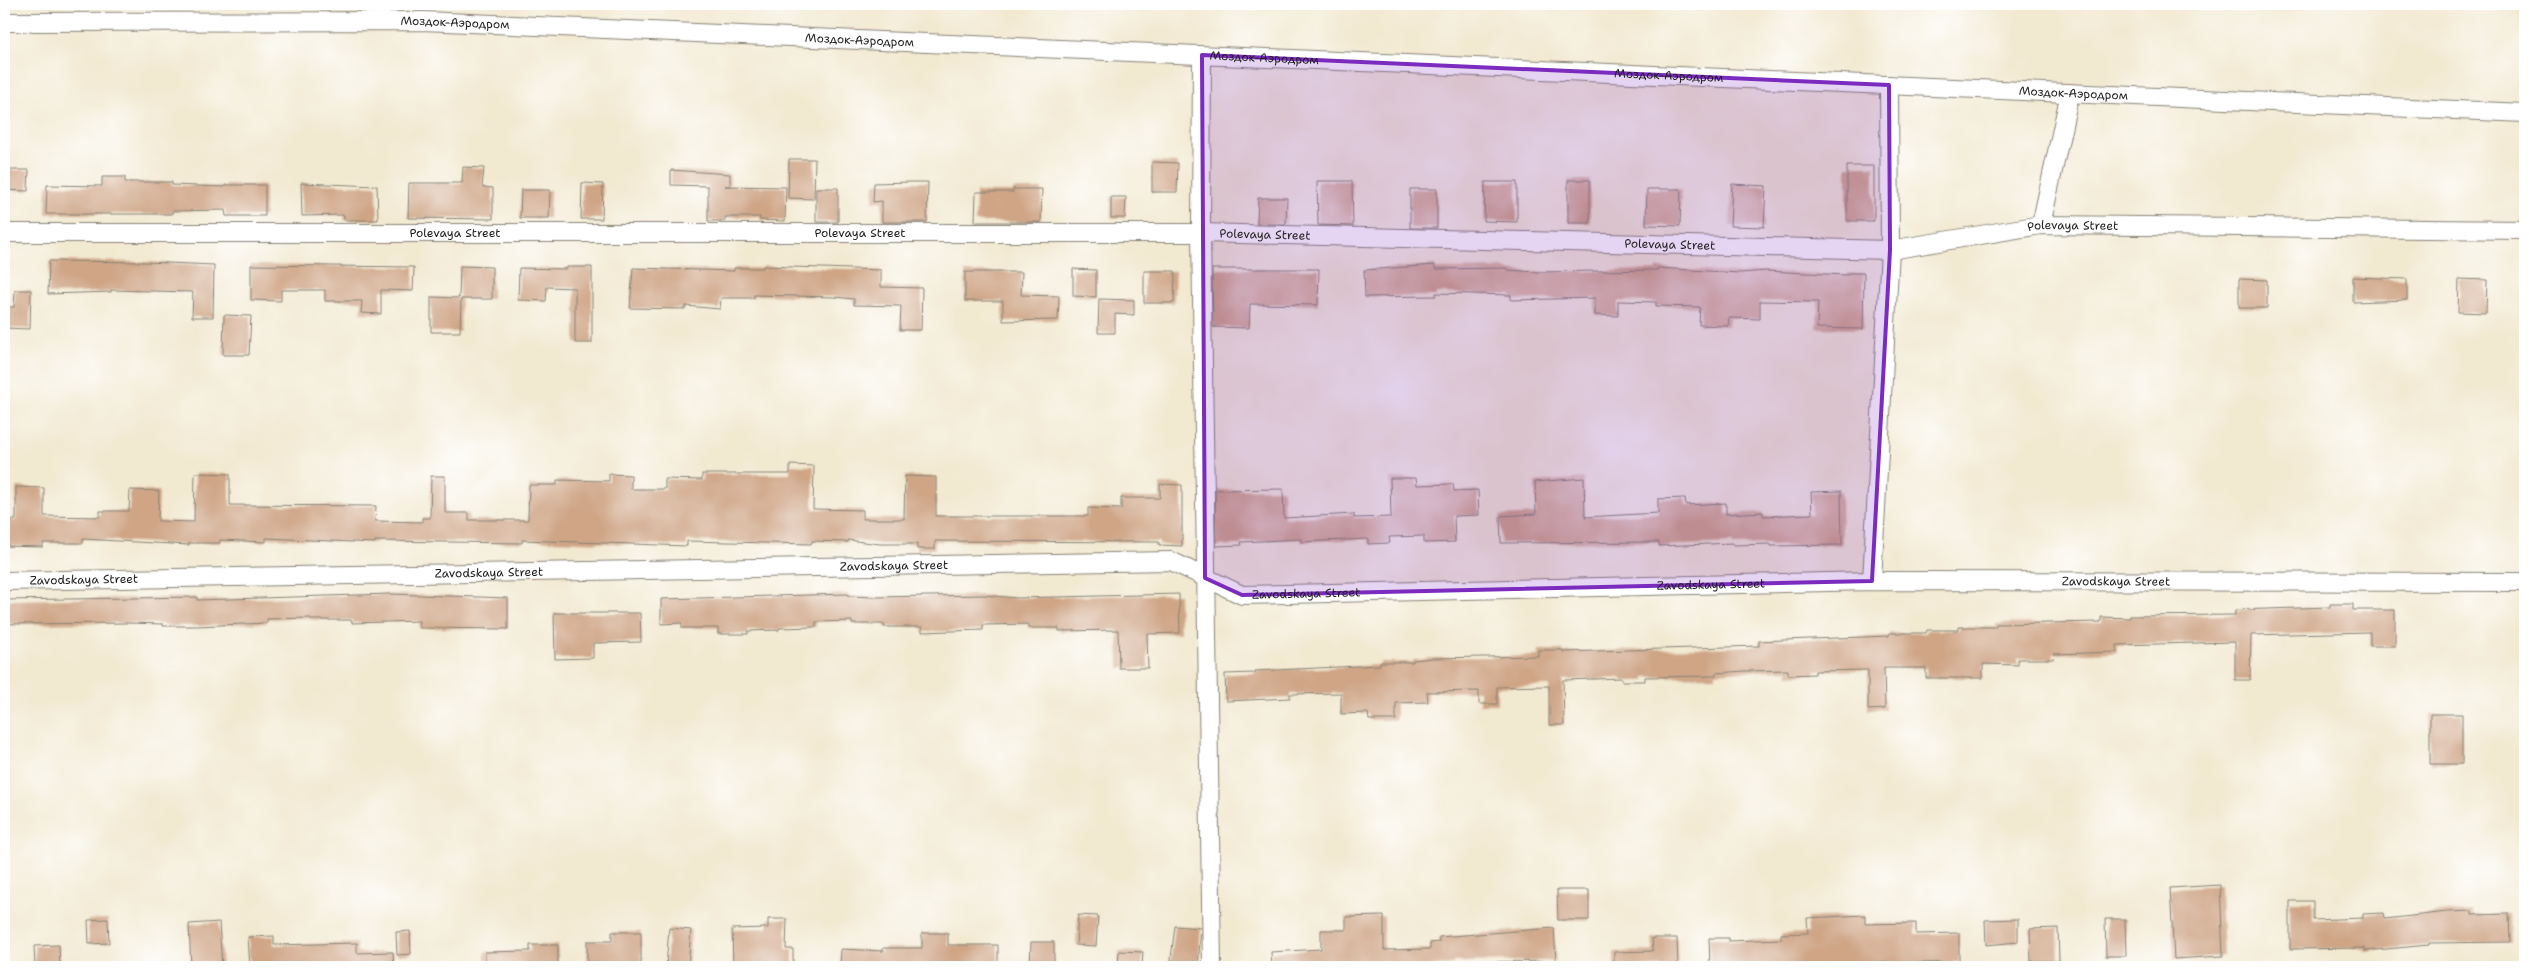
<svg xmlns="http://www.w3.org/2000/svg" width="2529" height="971" font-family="'Shantell Sans',sans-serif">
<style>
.building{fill:#cfa586}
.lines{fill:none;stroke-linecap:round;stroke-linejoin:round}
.minor-casing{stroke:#878276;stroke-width:20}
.minor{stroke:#fff;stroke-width:18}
.marked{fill:#7b2cbf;fill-opacity:0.2;stroke:#7b2cbf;stroke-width:4;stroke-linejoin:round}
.labels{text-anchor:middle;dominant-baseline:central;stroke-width:4;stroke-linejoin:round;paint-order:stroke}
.street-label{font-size:12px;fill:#1c1c1c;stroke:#fff}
</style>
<rect width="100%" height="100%" fill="#fff"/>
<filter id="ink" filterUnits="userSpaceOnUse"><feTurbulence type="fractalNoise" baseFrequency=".02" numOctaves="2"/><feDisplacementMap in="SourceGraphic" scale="10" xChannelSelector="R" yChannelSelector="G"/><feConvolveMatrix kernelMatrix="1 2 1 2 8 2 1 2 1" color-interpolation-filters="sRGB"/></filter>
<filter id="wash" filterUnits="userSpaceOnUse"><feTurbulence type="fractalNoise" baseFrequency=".0096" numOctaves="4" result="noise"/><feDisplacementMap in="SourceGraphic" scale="20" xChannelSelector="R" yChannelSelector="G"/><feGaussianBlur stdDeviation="1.12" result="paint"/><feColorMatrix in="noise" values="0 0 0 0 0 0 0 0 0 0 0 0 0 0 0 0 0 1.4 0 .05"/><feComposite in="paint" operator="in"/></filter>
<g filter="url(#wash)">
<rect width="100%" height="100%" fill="#f2e9d1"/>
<g id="blocks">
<path class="building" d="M 789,159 L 815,159 L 814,199 L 788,198 Z
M 1152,162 L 1178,163 L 1177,192 L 1152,192 Z
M 1847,166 L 1874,166 L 1874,221 L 1847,221 Z
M 463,167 L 484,168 L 482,187 L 493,188 L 493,219 L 408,218 L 409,183 L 462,183 Z
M 4,170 L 29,170 L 28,191 L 4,190 Z
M 671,170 L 730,174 L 730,186 L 725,186 L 786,187 L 785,221 L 760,220 L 760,217 L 725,217 L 725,221 L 708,221 L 708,186 L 671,185 Z
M 102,177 L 125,177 L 125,182 L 172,182 L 172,185 L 225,187 L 225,185 L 265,185 L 265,216 L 226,216 L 225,210 L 172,211 L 172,214 L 46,214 L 47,185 L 102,186 Z
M 1568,180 L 1590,180 L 1590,223 L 1568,223 Z
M 1317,181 L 1352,181 L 1353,226 L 1318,225 Z
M 911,182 L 928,182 L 927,222 L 882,222 L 882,201 L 873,202 L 874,183 Z
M 1485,182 L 1517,182 L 1517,222 L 1484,221 Z
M 301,183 L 377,186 L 378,220 L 344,220 L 344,215 L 302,216 Z
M 582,183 L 603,184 L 602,219 L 581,219 Z
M 1732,184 L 1766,186 L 1764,227 L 1730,226 Z
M 816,188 L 838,188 L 838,222 L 816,222 Z
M 1013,189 L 1042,189 L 1041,222 L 975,222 L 976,192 L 1013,192 Z
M 1410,189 L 1437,189 L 1437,228 L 1410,228 Z
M 1647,189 L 1681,189 L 1680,226 L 1646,225 Z
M 521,190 L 550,190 L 549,218 L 520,218 Z
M 1111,197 L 1126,197 L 1125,218 L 1111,218 Z
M 1258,198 L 1287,198 L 1286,224 L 1257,224 Z
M 49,261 L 146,262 L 214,265 L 213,317 L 192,317 L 193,292 L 111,290 L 111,292 L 48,294 Z
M 251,265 L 414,267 L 413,291 L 381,290 L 381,314 L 361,313 L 362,301 L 325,301 L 325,290 L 281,290 L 281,301 L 251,300 Z
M 1435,265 L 1435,269 L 1507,268 L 1507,270 L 1537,272 L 1657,270 L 1657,268 L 1740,273 L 1766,271 L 1847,275 L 1847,273 L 1864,273 L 1863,329 L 1817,328 L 1818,302 L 1760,301 L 1760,319 L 1729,318 L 1728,326 L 1699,325 L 1700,307 L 1656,306 L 1656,302 L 1618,301 L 1618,316 L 1595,315 L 1595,298 L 1511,300 L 1511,295 L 1436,293 L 1436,296 L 1365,297 L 1364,270 Z
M 460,266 L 492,267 L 492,299 L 461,299 L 460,332 L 431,332 L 431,297 L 459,298 Z
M 763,266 L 881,270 L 881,287 L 922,288 L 921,330 L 900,330 L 901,306 L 854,305 L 854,299 L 834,297 L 754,295 L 754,298 L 721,298 L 720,309 L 686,306 L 685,309 L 630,308 L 633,268 L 734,271 L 734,268 L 763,268 Z
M 567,267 L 592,267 L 592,343 L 575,343 L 575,288 L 547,287 L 546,301 L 518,300 L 519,268 L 567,269 Z
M 1073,269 L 1096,270 L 1096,297 L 1073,296 Z
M 1212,269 L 1319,269 L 1318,305 L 1250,304 L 1249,328 L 1213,327 Z
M 1144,271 L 1175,271 L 1174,303 L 1144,303 Z
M 965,272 L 1022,272 L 1021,295 L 1059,296 L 1058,320 L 1003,321 L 1003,301 L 965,301 Z
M 2353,277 L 2407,279 L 2407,300 L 2353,302 Z
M 2239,279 L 2267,280 L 2267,308 L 2239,308 Z
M 2459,279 L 2487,280 L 2486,313 L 2458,312 Z
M 15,290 L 31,290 L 30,329 L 4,328 L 4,307 L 14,307 Z
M 1099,299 L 1134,300 L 1134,315 L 1115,314 L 1115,333 L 1098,333 Z
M 224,315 L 251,316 L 249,355 L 223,355 Z
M 790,465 L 814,466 L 813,509 L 863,510 L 863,519 L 904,519 L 905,476 L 936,477 L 936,516 L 1088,516 L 1088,508 L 1121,509 L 1121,498 L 1160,498 L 1160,484 L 1182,485 L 1182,546 L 1159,545 L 1159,542 L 935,541 L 935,549 L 917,549 L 917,544 L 880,544 L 848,540 L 848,542 L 812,541 L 811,544 L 687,541 L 687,546 L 522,540 L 522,543 L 375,541 L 375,543 L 266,538 L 266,542 L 220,540 L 220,543 L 189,543 L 189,545 L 83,539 L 83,543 L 43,543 L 43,547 L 4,546 L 4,520 L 16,520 L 16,487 L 44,488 L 44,516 L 100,517 L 100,511 L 129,511 L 130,490 L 159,491 L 158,521 L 194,522 L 195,473 L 230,474 L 230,505 L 376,506 L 375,521 L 422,522 L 422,518 L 430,518 L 431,476 L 445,476 L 445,513 L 469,513 L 469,520 L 528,520 L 529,485 L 557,485 L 557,480 L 609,481 L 609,474 L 631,475 L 631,489 L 665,489 L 665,479 L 702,480 L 702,474 L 790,474 Z
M 1390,478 L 1416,478 L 1417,485 L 1453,484 L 1454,491 L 1478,490 L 1479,515 L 1454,516 L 1455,542 L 1424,543 L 1424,536 L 1389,537 L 1390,543 L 1368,544 L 1368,539 L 1301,542 L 1301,539 L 1241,542 L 1242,545 L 1216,546 L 1215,490 L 1283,489 L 1284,518 L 1354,514 L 1354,518 L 1391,517 Z
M 1584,478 L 1585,517 L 1658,513 L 1658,499 L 1685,498 L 1686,505 L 1726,503 L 1726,514 L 1763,512 L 1763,516 L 1812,514 L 1811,492 L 1841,491 L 1842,545 L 1771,546 L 1770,544 L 1733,545 L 1733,543 L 1659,546 L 1659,542 L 1501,543 L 1500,516 L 1536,514 L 1535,482 Z
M 390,594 L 508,598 L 508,629 L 419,628 L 419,621 L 352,623 L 352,620 L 311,620 L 311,618 L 267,619 L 267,623 L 197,626 L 163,626 L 163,624 L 127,623 L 4,624 L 4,600 L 197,597 L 197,600 Z
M 848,594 L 848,596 L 877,597 L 983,595 L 1017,598 L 1179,594 L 1180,633 L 1147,634 L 1148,668 L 1119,668 L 1118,630 L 1059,631 L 1059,628 L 1028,628 L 1028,624 L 983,625 L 983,630 L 922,632 L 922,627 L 884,627 L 884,624 L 852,624 L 852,621 L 816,622 L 816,627 L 779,628 L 779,630 L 748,631 L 748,634 L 718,634 L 718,628 L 682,628 L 682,623 L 661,624 L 661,599 Z
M 2330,604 L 2353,604 L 2353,610 L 2395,610 L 2395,646 L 2370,646 L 2370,632 L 2251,635 L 2250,680 L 2235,680 L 2235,642 L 2117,645 L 2117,652 L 2054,654 L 2053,659 L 2018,659 L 2018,665 L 1983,664 L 1983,678 L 1926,678 L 1926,668 L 1884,668 L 1885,709 L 1868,710 L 1868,670 L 1815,671 L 1815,674 L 1788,675 L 1788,670 L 1745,671 L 1716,673 L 1716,676 L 1645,677 L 1645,681 L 1622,681 L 1622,678 L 1563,680 L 1564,725 L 1549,725 L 1549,686 L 1497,687 L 1497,704 L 1479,704 L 1479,691 L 1427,692 L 1428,702 L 1396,703 L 1396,720 L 1369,720 L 1368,713 L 1341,714 L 1341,693 L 1290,694 L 1290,698 L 1226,701 L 1225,674 L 1255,673 L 1255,671 L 1380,665 L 1380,662 L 1413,662 L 1413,660 L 1433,658 L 1538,656 L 1538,650 L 1563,650 L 1563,652 L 1759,646 L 1759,641 L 1889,636 L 1889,633 L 1926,633 L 1927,630 L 1959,630 L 1959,627 L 1996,627 L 1996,624 L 2101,622 L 2101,617 L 2130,618 L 2130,616 L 2235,615 L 2235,610 L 2330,607 Z
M 554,613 L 640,613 L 641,642 L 593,643 L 593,658 L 555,659 Z
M 2430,714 L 2462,714 L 2462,764 L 2430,764 Z
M 2220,885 L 2223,956 L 2174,959 L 2170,888 Z
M 1557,890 L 1589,890 L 1589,920 L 1558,920 Z
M 2290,901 L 2313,901 L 2313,920 L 2363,918 L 2363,914 L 2384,913 L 2385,919 L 2447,912 L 2472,911 L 2472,915 L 2509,914 L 2510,942 L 2429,943 L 2429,945 L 2365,951 L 2365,948 L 2290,949 Z
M 1078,915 L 1098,916 L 1096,946 L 1076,945 Z
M 1865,915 L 1865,924 L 1916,923 L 1916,934 L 1959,933 L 1959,962 L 1917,963 L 1917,965 L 1888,966 L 1888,962 L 1799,967 L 1710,967 L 1709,938 L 1729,938 L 1729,941 L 1781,939 L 1781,934 L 1808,933 L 1807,918 Z
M 1384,916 L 1384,950 L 1430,949 L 1430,943 L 1439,942 L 1439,937 L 1554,928 L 1556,961 L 1454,962 L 1454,965 L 1424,967 L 1272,967 L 1271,952 L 1321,949 L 1321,930 L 1346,930 L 1346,917 Z
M 108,919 L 109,943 L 89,944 L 88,920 Z
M 768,919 L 787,919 L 786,949 L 793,949 L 793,967 L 733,967 L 732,929 L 768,928 Z
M 2018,919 L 2018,942 L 1986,945 L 1985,920 Z
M 2105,919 L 2125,919 L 2126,956 L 2106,956 Z
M 219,922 L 222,967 L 191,967 L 189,924 Z
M 1175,926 L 1201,928 L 1198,967 L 1170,967 Z
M 669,928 L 691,930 L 688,967 L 666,967 Z
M 2058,928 L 2059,961 L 2031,961 L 2030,929 Z
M 410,931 L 411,954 L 397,955 L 396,932 Z
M 612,932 L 641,932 L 641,967 L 587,967 L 587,941 L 612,941 Z
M 922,933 L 948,933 L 948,945 L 998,945 L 998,967 L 840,967 L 841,949 L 883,951 L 883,948 L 922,948 Z
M 274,936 L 274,945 L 357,943 L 357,953 L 393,952 L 394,967 L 250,967 L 248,937 Z
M 1652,938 L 1677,938 L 1678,967 L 1614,967 L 1614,952 L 1653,951 Z
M 1031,942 L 1054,942 L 1054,967 L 1030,967 Z
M 59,945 L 60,967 L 35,967 L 34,946 Z
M 530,945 L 558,945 L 558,967 L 485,967 L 485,952 L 530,951 Z
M 1119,951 L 1143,952 L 1142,967 L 1118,967 Z"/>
</g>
</g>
<g filter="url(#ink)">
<use href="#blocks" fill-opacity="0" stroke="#878276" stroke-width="1"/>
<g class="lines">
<defs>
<g id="minor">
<path id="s1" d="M 4,22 L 423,21 L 2525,113"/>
<path d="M 1202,55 L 1201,233 L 1212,967"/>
<path d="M 2041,225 L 2070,93"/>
<path id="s2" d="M 4,233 L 1201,233 L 1890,250 L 2041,225 L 2525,230"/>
<path id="s3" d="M 4,581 L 1171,561 L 1242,595 L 1872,581 L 2525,582"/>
<path d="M 1872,581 L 1890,250 L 1889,85"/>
</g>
</defs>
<use href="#minor" class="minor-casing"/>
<use href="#minor" class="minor"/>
</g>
</g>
<path class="marked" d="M 1202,55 L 1889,85 L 1890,250 L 1872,581 L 1242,595 L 1205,578 Z"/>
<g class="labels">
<g class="street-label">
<text stroke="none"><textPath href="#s1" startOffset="451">Моздок-Аэродром</textPath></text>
<text stroke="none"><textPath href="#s1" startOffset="856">Моздок-Аэродром</textPath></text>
<text stroke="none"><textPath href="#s1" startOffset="1261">Моздок-Аэродром</textPath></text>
<text stroke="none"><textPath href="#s1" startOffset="1666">Моздок-Аэродром</textPath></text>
<text stroke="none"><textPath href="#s1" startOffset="2071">Моздок-Аэродром</textPath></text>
<text stroke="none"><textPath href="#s2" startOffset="2071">Polevaya Street</textPath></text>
<text stroke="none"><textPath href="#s2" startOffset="451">Polevaya Street</textPath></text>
<text stroke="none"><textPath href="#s2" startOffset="856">Polevaya Street</textPath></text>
<text stroke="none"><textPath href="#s2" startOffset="1261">Polevaya Street</textPath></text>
<text stroke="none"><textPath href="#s2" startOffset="1666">Polevaya Street</textPath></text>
<text stroke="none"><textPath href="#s3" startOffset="890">Zavodskaya Street</textPath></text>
<text stroke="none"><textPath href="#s3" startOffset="485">Zavodskaya Street</textPath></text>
<text stroke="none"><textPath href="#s3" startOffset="80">Zavodskaya Street</textPath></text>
<text stroke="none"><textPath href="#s3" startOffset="2120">Zavodskaya Street</textPath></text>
<text stroke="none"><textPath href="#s3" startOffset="1715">Zavodskaya Street</textPath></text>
<text stroke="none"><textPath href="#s3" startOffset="1310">Zavodskaya Street</textPath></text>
</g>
</g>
<rect width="2529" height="971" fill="none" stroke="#fff" stroke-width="20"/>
</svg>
